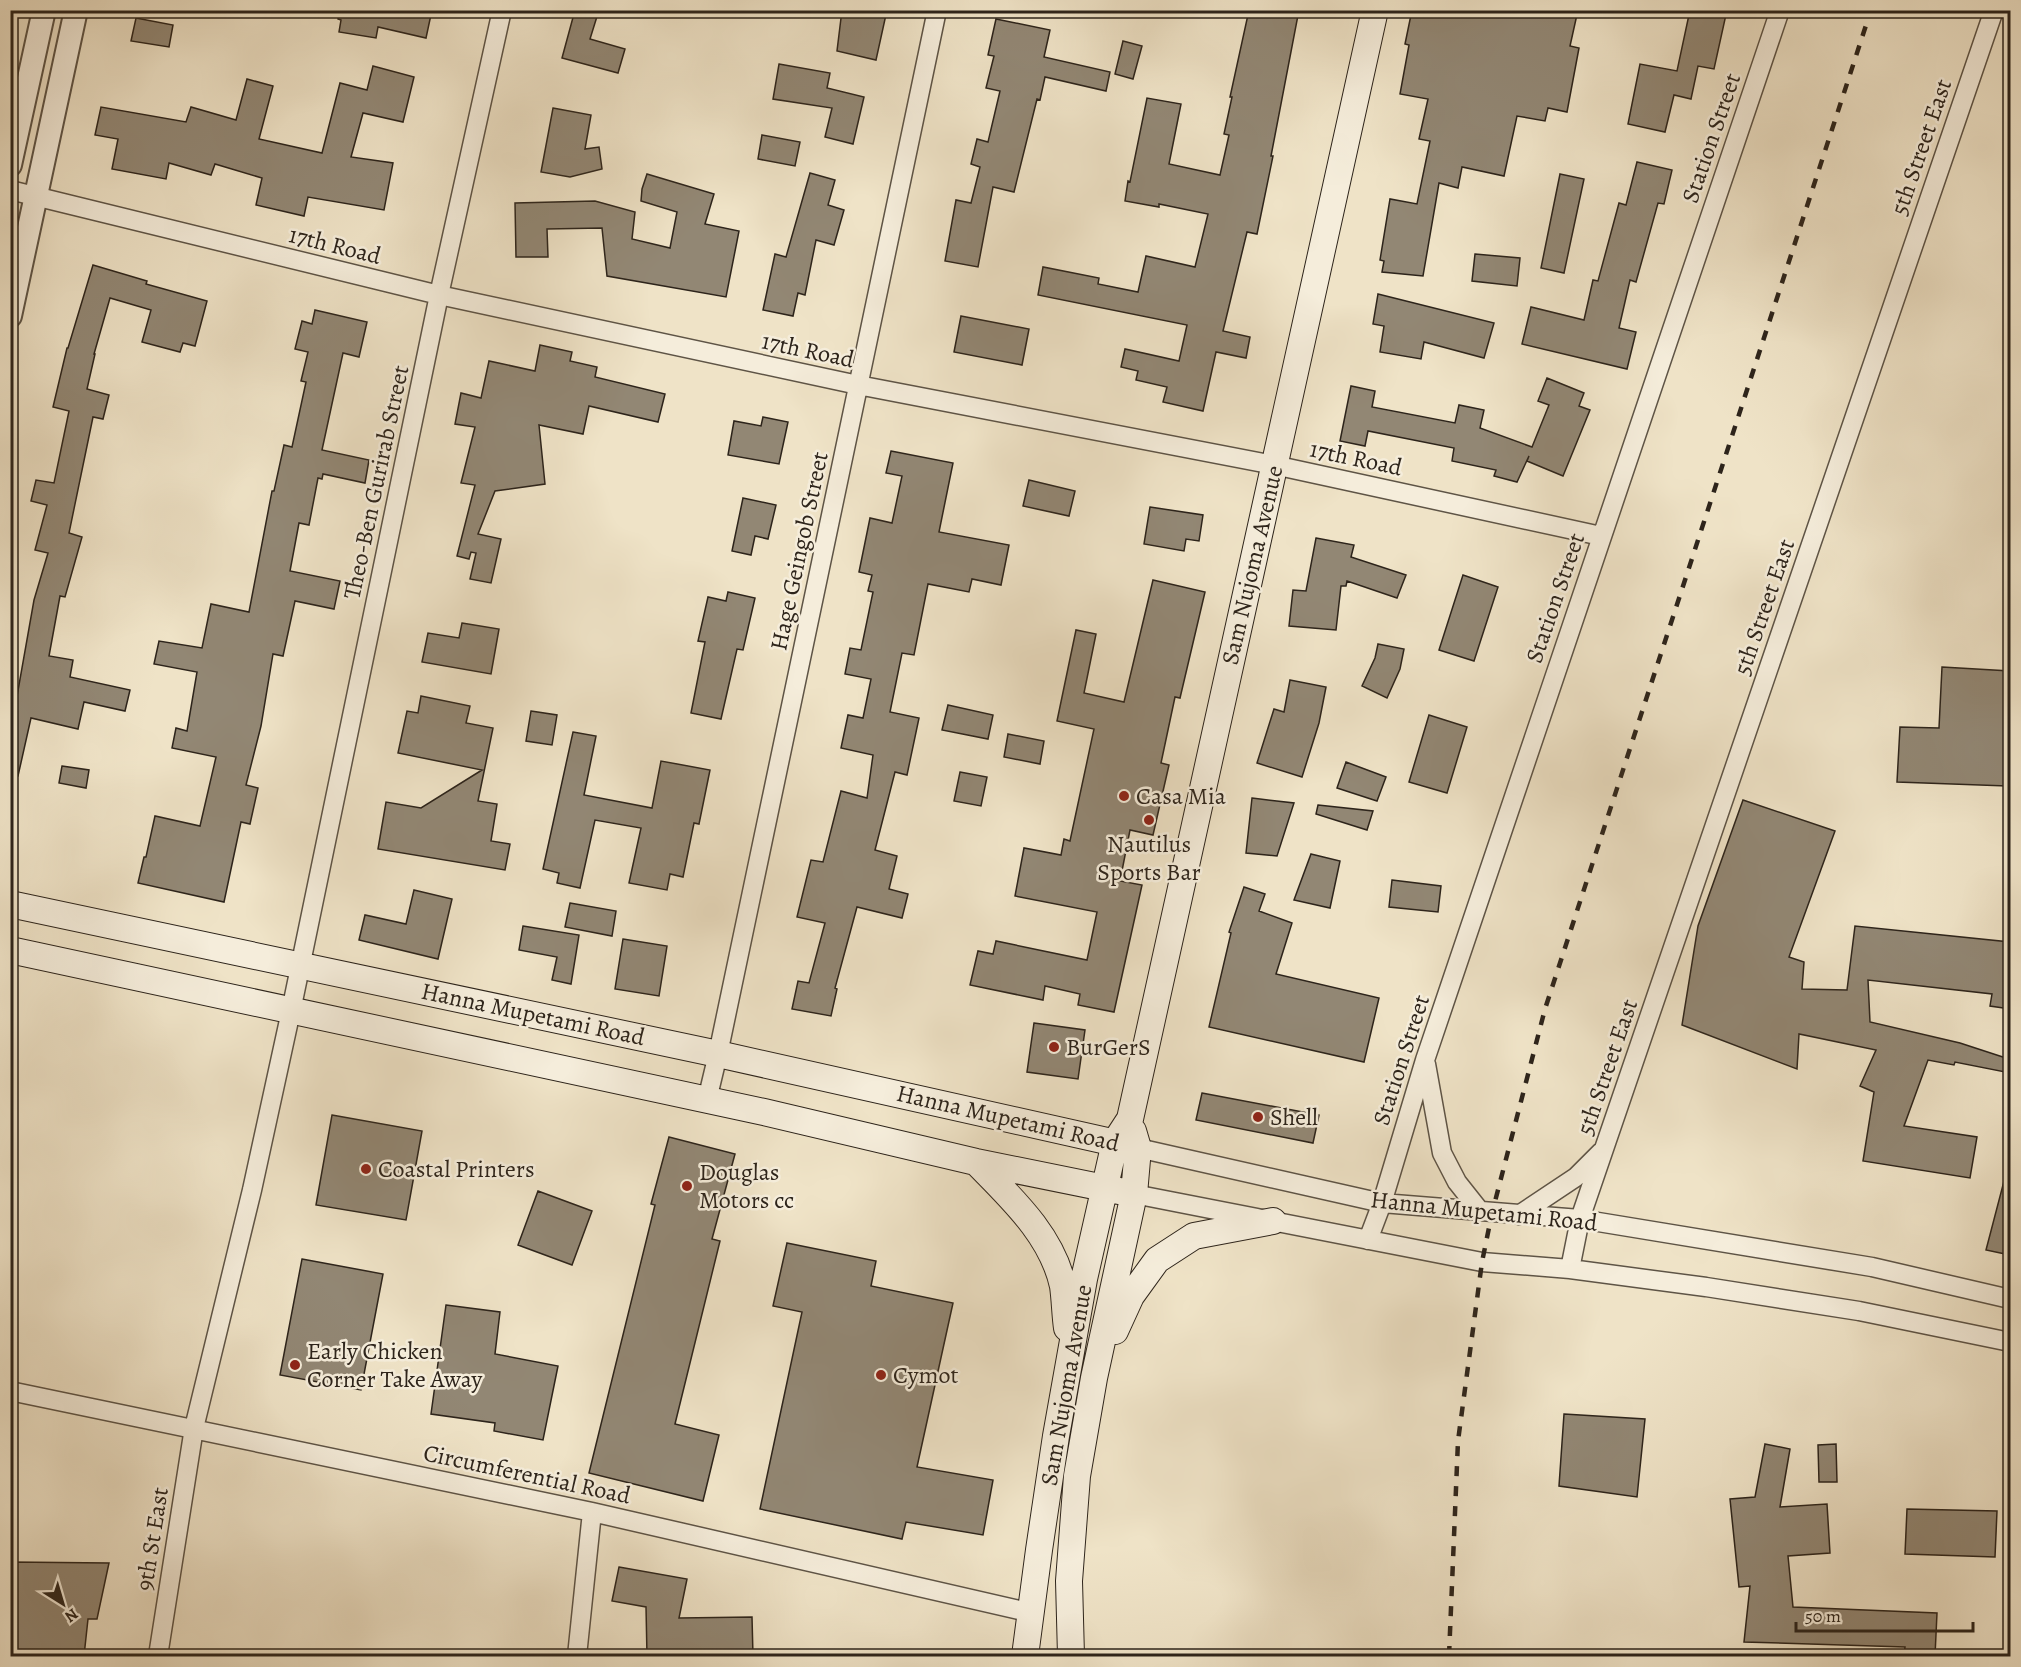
<svg xmlns="http://www.w3.org/2000/svg" width="2021" height="1667" font-family="Alegreya,serif">
<style>
.building{fill:#928774;stroke:#2d241b;stroke-width:1.5}
.lines{fill:none;stroke-linecap:round;stroke-linejoin:round}
.minor-casing{stroke:#5e5446;stroke-width:21}
.tertiary-casing{stroke:#5e5446;stroke-width:26}
.secondary-casing{stroke:#2d241b;stroke-width:28}
.minor{stroke:#f5eddb;stroke-width:18}
.tertiary{stroke:#f5eddb;stroke-width:22}
.secondary{stroke:#f5eddb;stroke-width:26}
.rail{stroke:#2d241b;stroke-width:4.5;stroke-dasharray:10 10;stroke-linecap:butt}
.poi-dot{fill:#8f2418;stroke:#f5eddb;stroke-width:2}
.labels{text-anchor:middle;dominant-baseline:central;stroke-width:5;stroke-linejoin:round;paint-order:stroke}
.street-label{font-size:24px;fill:#2d241b;stroke:#f5eddb}
.poi-label{font-size:24px;fill:#2d241b;stroke:#f5eddb;text-anchor:start}
</style>
<rect width="100%" height="100%" fill="#efe3c7"/>
<filter id="stains"><feTurbulence type="fractalNoise" baseFrequency=".00333" numOctaves="4"/><feColorMatrix values="0 0 0 0 .2 0 0 0 0 .09 0 0 0 0 .02 0 0 0 .5 -.17"/></filter>
<radialGradient id="worn" r=".72"><stop offset=".6" stop-color="#630" stop-opacity="0"/><stop offset="1" stop-color="#630" stop-opacity=".3"/></radialGradient>
<path class="building" d="M 339,10 L 432,10 L 426,38 L 378,27 L 376,38 L 339,32 L 341,20 L 338,19 Z
M 575,10 L 599,10 L 590,39 L 625,49 L 618,73 L 562,58 Z
M 842,10 L 887,10 L 876,60 L 837,51 Z
M 1249,10 L 1299,10 L 1271,156 L 1273,156 L 1257,234 L 1247,232 L 1223,331 L 1250,337 L 1246,358 L 1216,352 L 1203,411 L 1163,402 L 1167,387 L 1136,380 L 1138,371 L 1121,367 L 1125,349 L 1179,361 L 1187,325 L 1038,295 L 1043,267 L 1099,278 L 1098,284 L 1138,292 L 1146,256 L 1195,267 L 1208,214 L 1159,204 L 1159,207 L 1125,201 L 1128,181 L 1130,182 L 1147,98 L 1181,104 L 1169,164 L 1220,175 L 1229,135 L 1224,134 L 1232,97 L 1230,97 Z
M 1412,10 L 1578,10 L 1570,46 L 1579,48 L 1567,112 L 1548,108 L 1545,121 L 1517,116 L 1504,176 L 1462,167 L 1458,188 L 1439,183 L 1423,276 L 1382,272 L 1384,261 L 1380,260 L 1390,199 L 1417,204 L 1430,141 L 1419,139 L 1428,99 L 1400,94 L 1409,45 L 1405,44 Z
M 1690,10 L 1727,10 L 1714,69 L 1698,66 L 1691,99 L 1674,95 L 1665,132 L 1628,124 L 1640,64 L 1677,71 Z
M 136,18 L 173,25 L 169,47 L 131,41 Z
M 996,19 L 1050,30 L 1044,57 L 1110,72 L 1106,91 L 1045,77 L 1040,100 L 1037,99 L 1014,192 L 993,187 L 978,267 L 945,261 L 956,200 L 971,203 L 980,167 L 971,164 L 977,139 L 988,142 L 1000,91 L 986,88 L 994,56 L 988,55 Z
M 1123,41 L 1142,46 L 1133,79 L 1115,74 Z
M 779,64 L 830,73 L 827,88 L 864,97 L 853,144 L 825,137 L 832,108 L 773,99 Z
M 373,66 L 414,77 L 403,122 L 363,113 L 351,157 L 393,163 L 384,210 L 308,197 L 304,216 L 256,205 L 262,178 L 215,164 L 211,175 L 169,163 L 166,179 L 112,169 L 118,139 L 95,135 L 101,107 L 186,122 L 191,107 L 236,120 L 247,79 L 273,86 L 259,139 L 322,153 L 340,83 L 367,90 Z
M 553,108 L 591,115 L 585,149 L 599,147 L 602,169 L 570,177 L 541,172 Z
M 762,135 L 800,142 L 795,166 L 758,159 Z
M 1637,162 L 1672,170 L 1664,204 L 1658,203 L 1636,282 L 1630,280 L 1619,328 L 1636,332 L 1627,369 L 1522,344 L 1531,307 L 1584,320 L 1593,280 L 1598,281 L 1619,203 L 1626,205 Z
M 810,173 L 835,180 L 828,205 L 844,210 L 834,245 L 816,240 L 805,295 L 798,293 L 793,316 L 763,310 L 775,254 L 786,257 Z
M 647,174 L 714,194 L 705,224 L 739,231 L 726,297 L 607,276 L 602,228 L 547,229 L 548,257 L 516,257 L 515,203 L 595,201 L 635,212 L 632,239 L 670,248 L 677,212 L 641,201 L 642,189 Z
M 1560,174 L 1584,179 L 1564,273 L 1541,268 Z
M 1475,254 L 1520,258 L 1517,286 L 1472,281 Z
M 93,265 L 147,281 L 146,284 L 207,301 L 195,346 L 183,343 L 180,352 L 142,342 L 151,310 L 110,298 L 94,354 L 95,354 L 87,389 L 109,395 L 103,419 L 93,417 L 69,533 L 82,537 L 65,597 L 60,596 L 49,656 L 73,660 L 70,677 L 130,690 L 125,711 L 84,702 L 78,729 L 31,718 L 18,776 L 10,775 L 10,701 L 16,702 L 34,600 L 48,553 L 35,550 L 47,505 L 31,501 L 36,480 L 54,483 L 69,411 L 53,407 L 67,348 L 68,348 Z
M 1378,294 L 1494,323 L 1484,358 L 1424,342 L 1421,359 L 1380,352 L 1384,326 L 1373,324 Z
M 315,310 L 367,322 L 359,357 L 343,353 L 322,450 L 369,460 L 365,483 L 323,474 L 322,479 L 318,478 L 309,525 L 299,523 L 290,571 L 340,581 L 334,609 L 295,601 L 283,656 L 273,654 L 261,726 L 246,785 L 258,788 L 250,824 L 241,822 L 224,902 L 138,883 L 144,857 L 146,857 L 155,816 L 200,826 L 216,757 L 172,748 L 176,728 L 187,731 L 197,672 L 154,664 L 159,641 L 202,648 L 211,604 L 249,612 L 272,491 L 274,491 L 284,445 L 292,447 L 306,382 L 301,381 L 308,352 L 295,349 L 302,321 L 312,324 Z
M 961,316 L 1029,329 L 1022,365 L 954,352 Z
M 540,345 L 572,352 L 570,361 L 597,367 L 595,377 L 665,394 L 658,422 L 589,406 L 583,434 L 539,425 L 545,484 L 495,491 L 478,534 L 501,539 L 491,583 L 470,579 L 476,553 L 471,552 L 469,559 L 457,556 L 475,485 L 461,483 L 475,427 L 455,424 L 461,393 L 481,398 L 489,361 L 535,371 Z
M 1547,378 L 1584,393 L 1579,406 L 1590,410 L 1563,476 L 1527,461 L 1529,456 L 1517,482 L 1494,476 L 1496,470 L 1452,461 L 1454,448 L 1368,431 L 1365,446 L 1340,441 L 1351,386 L 1375,391 L 1372,407 L 1455,423 L 1459,405 L 1484,410 L 1480,428 L 1532,447 L 1549,405 L 1538,401 Z
M 763,417 L 788,422 L 779,464 L 728,455 L 734,421 L 761,426 Z
M 891,451 L 953,463 L 939,532 L 1009,545 L 1001,585 L 972,579 L 969,592 L 928,584 L 914,655 L 902,653 L 890,712 L 919,718 L 907,775 L 895,772 L 875,850 L 897,856 L 889,889 L 908,894 L 902,918 L 857,907 L 835,988 L 837,989 L 831,1016 L 792,1009 L 798,981 L 809,983 L 825,923 L 797,917 L 811,860 L 823,862 L 841,791 L 867,798 L 873,755 L 841,748 L 848,715 L 863,718 L 871,679 L 845,674 L 850,648 L 861,650 L 873,592 L 868,591 L 872,575 L 859,572 L 870,518 L 892,523 L 902,476 L 886,473 Z
M 1029,480 L 1075,491 L 1069,516 L 1023,506 Z
M 743,498 L 776,505 L 768,539 L 755,536 L 751,555 L 732,551 Z
M 1150,507 L 1203,515 L 1199,541 L 1186,539 L 1184,551 L 1144,544 Z
M 1316,538 L 1354,545 L 1351,557 L 1406,575 L 1397,598 L 1347,581 L 1346,586 L 1341,586 L 1336,630 L 1289,626 L 1293,590 L 1306,591 Z
M 1463,575 L 1498,587 L 1474,661 L 1439,650 Z
M 1153,580 L 1205,592 L 1180,698 L 1175,697 L 1161,763 L 1169,765 L 1153,835 L 1130,830 L 1120,881 L 1142,885 L 1114,1012 L 1078,1005 L 1080,994 L 1045,986 L 1043,1000 L 970,985 L 978,951 L 993,954 L 996,941 L 1087,960 L 1097,912 L 1015,896 L 1024,848 L 1061,855 L 1064,839 L 1070,841 L 1094,729 L 1057,721 L 1076,630 L 1096,634 L 1084,693 L 1124,702 Z
M 728,592 L 755,598 L 743,650 L 737,649 L 721,719 L 691,713 L 705,642 L 698,641 L 708,597 L 726,601 Z
M 462,623 L 499,629 L 491,674 L 422,662 L 428,633 L 459,638 Z
M 1378,644 L 1404,649 L 1400,669 L 1387,698 L 1362,686 L 1375,658 Z
M 1942,667 L 2010,671 L 2007,731 L 2010,731 L 2007,786 L 1897,782 L 1900,727 L 1939,728 Z
M 1290,680 L 1326,687 L 1319,723 L 1302,777 L 1257,763 L 1274,709 L 1284,712 Z
M 421,696 L 470,706 L 466,723 L 493,728 L 478,801 L 497,804 L 491,841 L 510,844 L 505,870 L 378,849 L 386,802 L 421,808 L 482,770 L 398,753 L 407,711 L 418,713 Z
M 948,705 L 993,715 L 988,739 L 942,730 Z
M 531,711 L 557,715 L 552,745 L 526,741 Z
M 1429,715 L 1467,727 L 1447,793 L 1409,782 Z
M 573,732 L 596,736 L 584,795 L 652,808 L 661,761 L 710,770 L 699,824 L 694,823 L 683,877 L 670,874 L 667,890 L 629,883 L 641,828 L 595,820 L 580,888 L 557,883 L 559,873 L 543,869 Z
M 1008,734 L 1044,741 L 1040,764 L 1004,757 Z
M 1346,762 L 1386,777 L 1377,801 L 1337,788 Z
M 62,766 L 89,770 L 86,788 L 59,783 Z
M 960,772 L 987,777 L 981,806 L 954,801 Z
M 1252,798 L 1294,803 L 1277,856 L 1246,853 Z
M 1743,800 L 1835,831 L 1789,957 L 1804,962 L 1802,989 L 1847,990 L 1855,926 L 2010,942 L 2010,1009 L 1990,1006 L 1992,994 L 1868,980 L 1870,1022 L 1960,1043 L 2009,1059 L 2005,1072 L 1955,1062 L 1954,1065 L 1928,1060 L 1904,1126 L 1977,1137 L 1970,1178 L 1863,1161 L 1874,1092 L 1860,1086 L 1876,1050 L 1799,1034 L 1797,1069 L 1682,1025 L 1698,926 Z
M 1318,805 L 1373,811 L 1367,830 L 1316,814 Z
M 1311,854 L 1340,861 L 1330,908 L 1294,900 Z
M 1392,880 L 1441,886 L 1438,912 L 1389,907 Z
M 1244,887 L 1265,894 L 1259,911 L 1292,923 L 1276,974 L 1379,998 L 1364,1062 L 1209,1027 L 1231,933 L 1229,932 Z
M 414,890 L 452,899 L 438,959 L 359,940 L 365,915 L 406,924 Z
M 570,903 L 616,911 L 612,936 L 565,927 Z
M 523,926 L 579,935 L 571,984 L 552,980 L 557,957 L 519,950 Z
M 623,939 L 667,946 L 659,996 L 615,989 Z
M 1034,1023 L 1085,1030 L 1078,1079 L 1027,1072 Z
M 1202,1093 L 1319,1115 L 1313,1143 L 1196,1120 Z
M 332,1115 L 422,1131 L 406,1220 L 316,1205 Z
M 669,1137 L 735,1154 L 712,1239 L 720,1241 L 675,1424 L 719,1435 L 703,1501 L 589,1473 L 655,1205 L 651,1204 Z
M 2004,1181 L 2010,1182 L 2010,1255 L 1986,1250 Z
M 538,1191 L 592,1211 L 572,1265 L 518,1245 Z
M 787,1243 L 876,1261 L 871,1286 L 953,1303 L 917,1467 L 993,1480 L 983,1535 L 906,1522 L 902,1539 L 760,1509 L 802,1312 L 773,1306 Z
M 302,1259 L 383,1274 L 361,1390 L 280,1375 Z
M 446,1305 L 500,1312 L 495,1354 L 558,1366 L 543,1440 L 494,1431 L 495,1423 L 431,1414 Z
M 1564,1414 L 1645,1419 L 1637,1497 L 1559,1486 Z
M 1765,1444 L 1790,1449 L 1780,1507 L 1827,1504 L 1830,1553 L 1788,1556 L 1793,1607 L 1937,1613 L 1935,1656 L 1904,1656 L 1905,1647 L 1744,1642 L 1750,1586 L 1739,1587 L 1730,1499 L 1755,1497 Z
M 1836,1444 L 1837,1482 L 1819,1482 L 1818,1445 Z
M 1907,1509 L 1997,1511 L 1995,1557 L 1905,1554 Z
M 10,1562 L 109,1563 L 97,1619 L 88,1619 L 84,1656 L 10,1656 Z
M 619,1567 L 687,1579 L 679,1618 L 752,1617 L 753,1656 L 647,1656 L 646,1607 L 612,1601 Z"/>
<g class="lines">
<defs>
<path id="minor" d="M 10,190 L 439,295 L 858,385 L 1274,465 L 1601,536
M 1426,1064 L 1442,1153 L 1457,1182 L 1480,1211
M 707,1100 L 718,1054 L 937,10
M 1138,1148 L 1382,1203 L 1580,1219 L 1872,1267 L 2010,1299
M 1134,1194 L 1482,1262 L 1570,1269 L 1706,1287 L 1859,1311 L 2010,1342
M 1519,1215 L 1576,1177 L 1601,1152
M 1368,1240 L 1382,1203 L 1425,1060 L 1780,10
M 1570,1269 L 1580,1219 L 1994,10
M 10,1391 L 592,1512 L 1032,1613
M 158,1656 L 194,1428 L 252,1190 L 291,1011 L 439,295 L 502,10
M 577,1656 L 592,1512"/>
<path id="tertiary" d="M 10,165 L 44,10
M 10,316 L 76,10"/>
<path id="secondary" d="M 10,904 L 718,1054 L 1138,1148
M 10,950 L 764,1112 L 976,1162 L 1134,1194
M 976,1162 C 1011,1198 1052,1235 1063,1286 C 1065,1300 1065,1314 1067,1328
M 1115,1331 L 1131,1296 L 1157,1260 L 1194,1236 L 1273,1221
M 1025,1656 L 1039,1550 L 1056,1436 L 1084,1279 L 1115,1142 L 1130,1119 L 1375,10
M 1071,1656 L 1069,1581 L 1077,1476 L 1094,1378 L 1134,1194 L 1138,1148 L 1133,1131"/>
</defs>
<use href="#minor" class="minor-casing"/>
<use href="#tertiary" class="tertiary-casing"/>
<use href="#secondary" class="secondary-casing"/>
<use href="#minor" class="minor"/>
<use href="#tertiary" class="tertiary"/>
<use href="#secondary" class="secondary"/>
<path class="rail" d="M 1449,1656 L 1458,1441 L 1482,1262 L 1492,1213 L 1545,1009 L 1871,10"/>
</g>
<g class="poi-dot">
<circle cx="1124" cy="796" r="6"/>
<circle cx="1149" cy="820" r="6"/>
<circle cx="1054" cy="1047" r="6"/>
<circle cx="1258" cy="1117" r="6"/>
<circle cx="366" cy="1169" r="6"/>
<circle cx="687" cy="1186" r="6"/>
<circle cx="295" cy="1365" r="6"/>
<circle cx="881" cy="1375" r="6"/>
</g>
<g class="labels">
<g class="street-label">
<text transform="translate(1711 138) rotate(-71)">Station Street</text>
<text transform="translate(1921 147) rotate(-71)">5th Street East</text>
<text transform="translate(335 245) rotate(14)">17th Road</text>
<text transform="translate(808 350) rotate(12)">17th Road</text>
<text transform="translate(1356 458) rotate(12)">17th Road</text>
<text transform="translate(376 482) rotate(-78)">Theo-Ben Gurirab Street</text>
<text transform="translate(799 551) rotate(-78)">Hage Geingob Street</text>
<text transform="translate(1252 565) rotate(-77)">Sam Nujoma Avenue</text>
<text transform="translate(1555 598) rotate(-71)">Station Street</text>
<text transform="translate(1764 607) rotate(-71)">5th Street East</text>
<text transform="translate(533 1014) rotate(12)">Hanna Mupetami Road</text>
<text transform="translate(1401 1060) rotate(-72)">Station Street</text>
<text transform="translate(1607 1067) rotate(-71)">5th Street East</text>
<text transform="translate(1008 1118) rotate(13)">Hanna Mupetami Road</text>
<text transform="translate(1484 1211) rotate(6)">Hanna Mupetami Road</text>
<text transform="translate(1066 1385) rotate(-80)">Sam Nujoma Avenue</text>
<text transform="translate(527 1474) rotate(12)">Circumferential Road</text>
<text transform="translate(152 1539) rotate(-81)">9th St East</text>
</g>
<g class="poi-label">
<text x="1136" y="796">Casa Mia</text>
<text x="1149" y="844" text-anchor="middle">Nautilus<tspan x="1149" dy="28">Sports Bar</tspan></text>
<text x="1066" y="1047">BurGerS</text>
<text x="1270" y="1117">Shell</text>
<text x="378" y="1169">Coastal Printers</text>
<text x="699" y="1172">Douglas<tspan x="699" dy="28">Motors cc</tspan></text>
<text x="307" y="1351">Early Chicken<tspan x="307" dy="28">Corner Take Away</tspan></text>
<text x="893" y="1375">Cymot</text>
</g>
</g>
<rect width="2021" height="1667" fill="none" stroke="#efe3c7" stroke-width="36"/>
<rect x="12" y="12" width="1997" height="1643" fill="none" stroke="#2d241b" stroke-width="3"/>
<rect x="18" y="18" width="1985" height="1631" fill="none" stroke="#2d241b" stroke-width="1.5"/>
<g transform="translate(63 1604) rotate(143)" stroke="#f5eddb" stroke-width="4.5" paint-order="stroke">
<path d="M0-4.5L10 22L0 15L-10 22Z" fill="#2d241b"/>
<text y="-9" font-size="16" font-weight="bold" text-anchor="middle" fill="#2d241b">N</text>
</g>
<path d="M1796 1622v9h177v-9" fill="none" stroke="#2d241b" stroke-width="3"/>
<text x="1805" y="1622" font-size="18" fill="#2d241b" stroke="#f5eddb" stroke-width="4.5" paint-order="stroke">50 m</text>
<rect width="100%" height="100%" filter="url(#stains)"/>
<rect width="100%" height="100%" fill="url(#worn)"/>
</svg>
